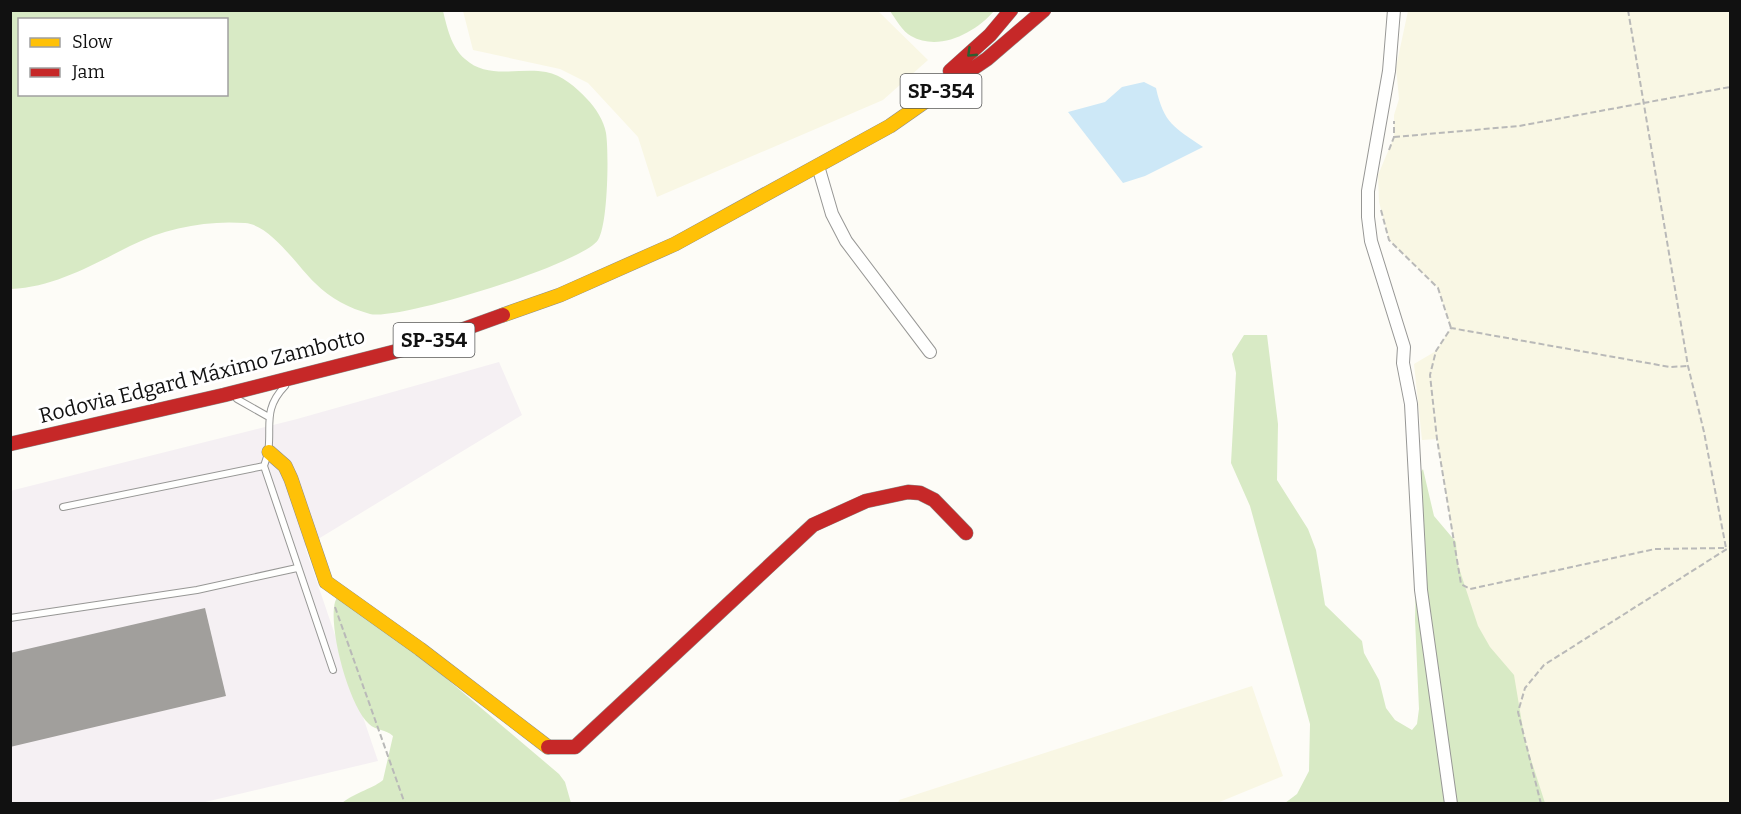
<svg xmlns="http://www.w3.org/2000/svg" width="1741" height="814" font-family="Bitter,serif">
<style>
.industrial{fill:#f5f0f3}
.farmland{fill:#f9f7e4}
.forest{fill:#d8eac5;fill-rule:evenodd}
.water{fill:#cde8f7}
.building{fill:#a19f9c}
.lines{fill:none;stroke-linecap:round;stroke-linejoin:round}
.lane-casing{stroke:#979795;stroke-width:8}
.street-casing{stroke:#979795;stroke-width:14}
.slow-casing{stroke:#8e8d8b;stroke-width:15}
.jam-casing{stroke:#8e8d8b;stroke-width:15}
.path{stroke:#b9b9b8;stroke-width:2;stroke-dasharray:6 3;stroke-linecap:butt}
.lane{stroke:#fffffe;stroke-width:6}
.street{stroke:#fffffe;stroke-width:12}
.slow{stroke:#ffc107;stroke-width:14}
.jam{stroke:#c62828;stroke-width:14}
.oneway{stroke:#2e6030}
.labels{text-anchor:middle;dominant-baseline:central;stroke-width:6;stroke-linejoin:round;paint-order:stroke}
.shield{fill:#fff;stroke:#585858;stroke-width:1.5}
.shield-label{font-size:20px;font-weight:bold;fill:#111}
.street-label{font-size:21px;fill:#111;stroke:#fff}
</style>
<rect width="100%" height="100%" fill="#fdfcf7"/>
<path class="industrial" d="M 499,362 L 522,415 L 305,547 L 378,761 L 201,803 L 11,803 L 10,491 L 297,419 Z"/>
<path class="farmland" d="M 463,11 L 878,11 L 928,60 L 883,100 L 657,197 L 638,137 L 588,83 L 560,69 L 473,50 Z
M 1408,11 L 1730,11 L 1730,803 L 1541,803 L 1518,712 L 1470,658 L 1459,574 L 1437,439 L 1422,440 L 1414,364 L 1436,351 L 1451,328 L 1438,288 L 1389,240 L 1379,202 L 1378,175 L 1394,137 L 1394,115 L 1399,99 L 1396,67 Z
M 1252,686 L 1283,776 L 1217,803 L 898,803 L 899,800 Z"/>
<path class="forest" d="M 10,11 L 443,11 C 447,27 451,47 465,59 C 488,80 519,67 546,72 C 562,75 576,87 587,99 C 595,107 604,121 606,133 C 609,152 608,225 598,240 C 582,264 398,321 370,314 C 349,308 331,299 315,283 C 297,266 271,225 245,223 C 207,220 165,228 130,246 C 92,265 55,287 11,289 ZM 20,20 L 226,20 L 226,94 L 20,94 Z
M 890,11 L 994,11 C 975,33 939,52 911,36 C 903,32 895,18 890,11 Z
M 1244,335 L 1267,335 L 1278,424 L 1277,480 L 1308,529 L 1316,550 L 1325,605 L 1362,641 L 1364,653 L 1379,680 L 1386,708 L 1395,720 L 1412,730 L 1417,724 L 1419,709 L 1415,619 L 1418,476 L 1423,469 L 1434,516 L 1456,542 L 1457,562 L 1478,626 L 1490,647 L 1514,675 L 1525,741 L 1545,803 L 1285,803 L 1297,794 L 1309,771 L 1310,724 L 1250,506 L 1231,463 L 1236,373 L 1232,354 Z
M 342,590 L 559,774 L 565,782 L 571,803 L 342,803 C 354,793 376,787 383,780 L 393,736 C 386,729 376,731 369,724 C 349,706 328,628 335,602 C 336,598 340,594 342,590 Z"/>
<path class="water" d="M 1144,82 L 1156,88 C 1164,124 1174,127 1203,147 L 1145,176 L 1123,183 L 1068,112 L 1105,102 L 1122,87 Z"/>
<path class="building" d="M 205,608 L 226,696 L 10,747 L 10,653 Z"/>
<g class="lines">
<defs>
<path id="lane" d="M 285,386 C 258,414 277,433 264,466 L 333,670
M 237,399 L 267,416
M 63,507 L 264,466
M 10,618 L 197,590 L 297,568"/>
<path id="street" d="M 1394,10 L 1389,71 L 1368,191 L 1368,217 L 1371,241 L 1404,347 L 1403,363 L 1411,404 L 1421,590 L 1451,804
M 818,166 L 832,214 L 846,241 L 930,352"/>
<path id="slow" d="M 503,315 L 560,295 L 675,244 L 890,126 L 950,84
M 269,452 L 285,466 L 291,479 L 326,582 L 420,649 L 548,747"/>
<path id="jam" d="M 950,71 L 990,35 L 1011,10
M 950,84 L 987,59 L 1044,10
M 10,444 L 224,395 L 417,346 L 503,315
M 548,747 L 575,747 L 813,525 L 866,501 L 908,492 L 920,493 L 934,500 L 966,533"/>
</defs>
<use href="#lane" class="lane-casing"/>
<use href="#street" class="street-casing"/>
<use href="#slow" class="slow-casing"/>
<use href="#jam" class="jam-casing"/>
<path class="path" d="M 1628,10 L 1688,366 L 1704,432 L 1726,548 L 1655,549 L 1470,589 L 1461,584 L 1437,439 L 1430,375 L 1436,351 L 1451,328 L 1670,367 L 1688,366
M 1394,137 L 1519,126 L 1730,87
M 1389,150 L 1394,137 L 1394,121
M 1381,210 L 1389,240 L 1438,288 L 1451,328
M 335,607 L 405,804
M 1541,804 L 1518,712 L 1525,688 L 1544,665 L 1730,547"/>
<use href="#lane" class="lane"/>
<use href="#street" class="street"/>
<use href="#slow" class="slow"/>
<use href="#jam" class="jam"/>
</g>
<defs><path id="oneway-chevron" d="M-2-3.5L2.5 0L-2 3.5" fill="none" stroke-width="1.6" stroke-linecap="round" stroke-linejoin="round" transform="scale(1.5)"/></defs>
<use class="oneway" href="#oneway-chevron" transform="translate(971 53) rotate(136)"/>
<g class="labels">
<g class="shield">
<rect x="900.5" y="74" width="81" height="34" rx="4.5"/>
<rect x="393.5" y="323" width="81" height="34" rx="4.5"/>
</g>
<g class="shield-label">
<text x="941" y="91">SP-354</text>
<text x="434" y="340">SP-354</text>
</g>
<g class="street-label">
<text transform="translate(202 376) rotate(-14)">Rodovia Edgard Máximo Zambotto</text>
</g>
</g>
<rect width="1741" height="814" fill="none" stroke="#111111" stroke-width="24"/>
<rect x="18" y="18" width="210" height="78" fill="#ffffff" stroke="#a0a0a0" stroke-width="1.5"/>
<rect x="30" y="38" width="30" height="9" fill="#ffc107" stroke="#a0a0a0" stroke-width="1.5"/>
<text x="72" y="48" font-size="18" fill="#111111">Slow</text>
<rect x="30" y="68" width="30" height="9" fill="#c62828" stroke="#a0a0a0" stroke-width="1.5"/>
<text x="72" y="78" font-size="18" fill="#111111">Jam</text>
</svg>
